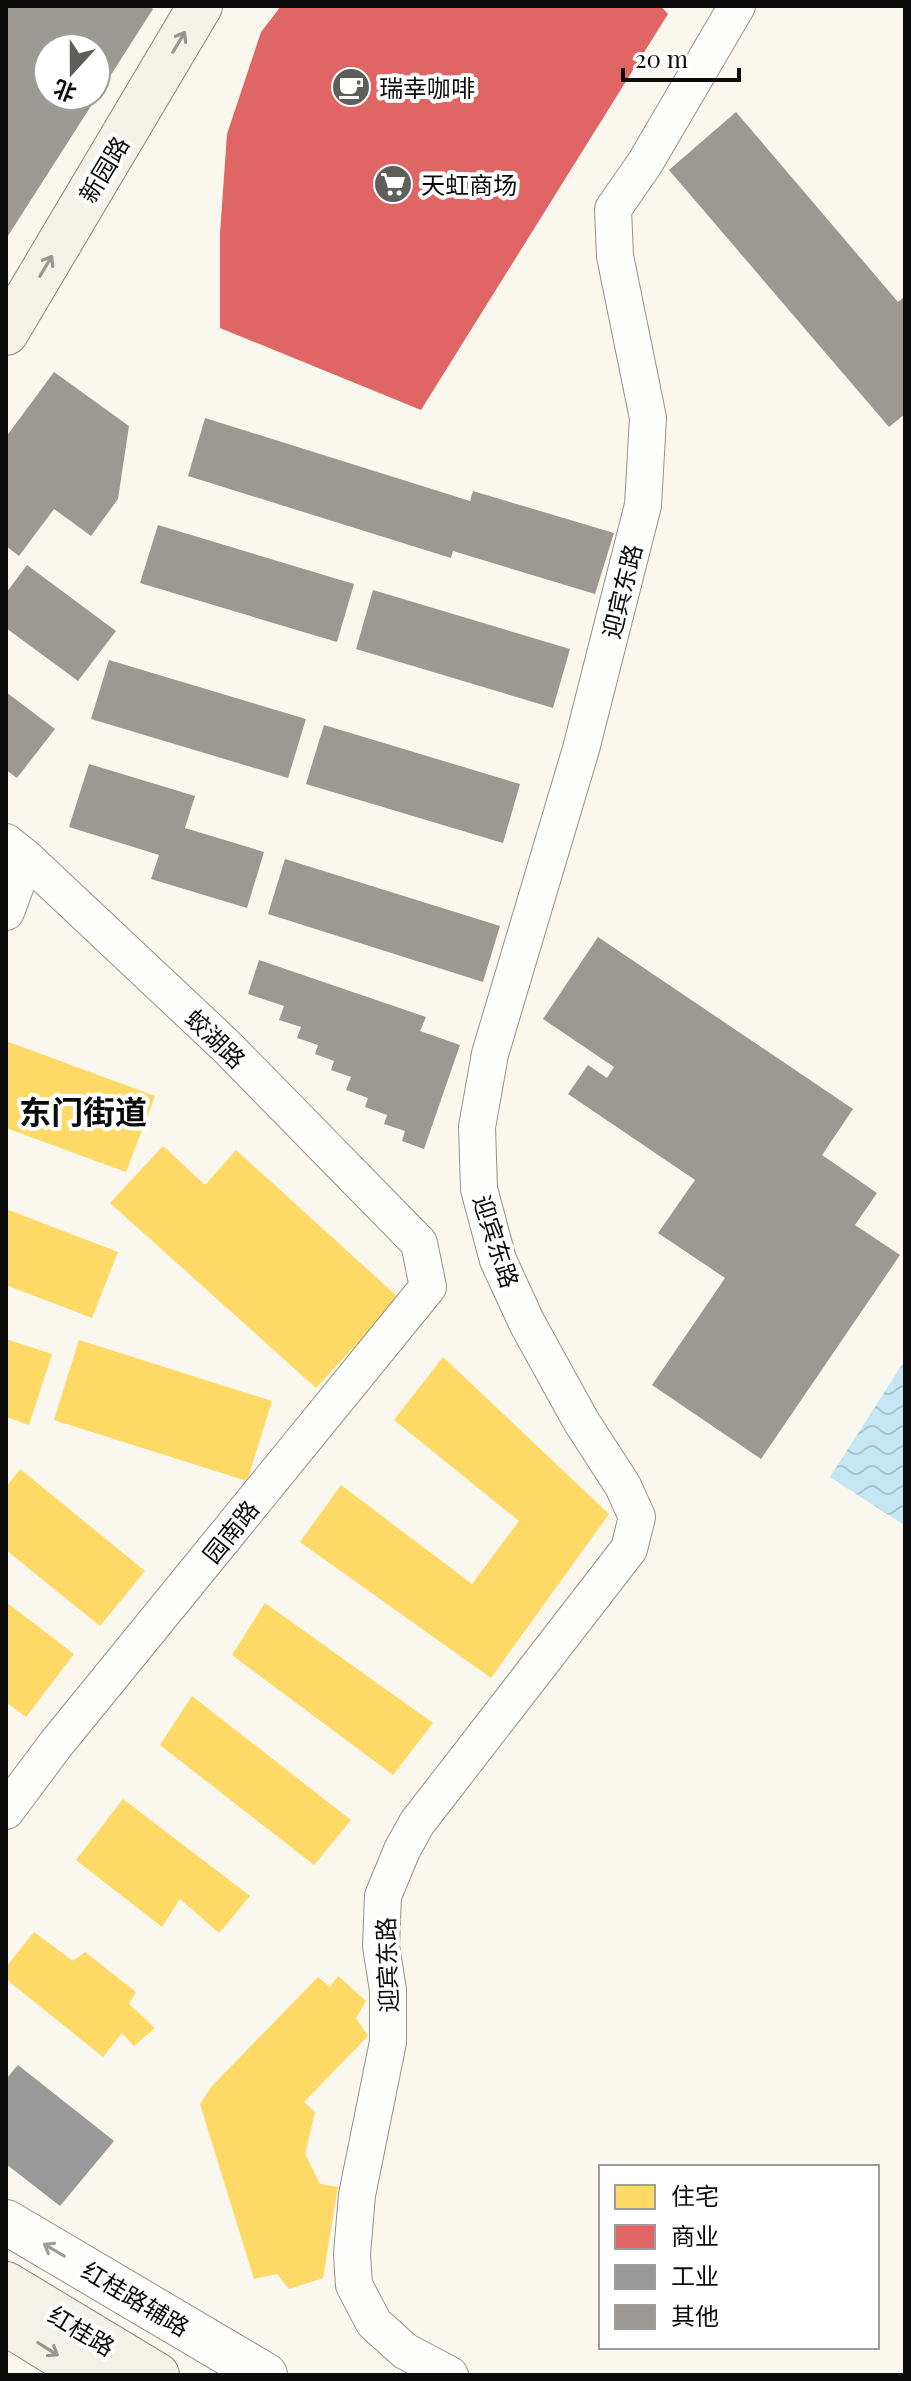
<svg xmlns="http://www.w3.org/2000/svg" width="911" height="2381" font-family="'Playfair Display','Noto Sans SC',serif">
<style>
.water{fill:url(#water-waves)}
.homes{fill:#ffd966}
.shops{fill:#e06666}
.industry{fill:#999}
.building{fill:#9c9994;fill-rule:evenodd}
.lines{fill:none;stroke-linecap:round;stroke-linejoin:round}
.minor-casing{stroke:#93918d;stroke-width:38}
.tertiary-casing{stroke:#93918d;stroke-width:46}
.secondary-casing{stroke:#898884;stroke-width:46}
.minor{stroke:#fefefc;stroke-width:36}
.tertiary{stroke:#fefefc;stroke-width:44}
.secondary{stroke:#f4f2e8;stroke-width:44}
.oneway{stroke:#979690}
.oneway2{stroke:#9d9d9c}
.labels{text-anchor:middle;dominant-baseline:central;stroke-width:8;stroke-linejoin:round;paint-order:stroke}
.poi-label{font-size:24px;fill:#0b0b0b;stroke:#fff;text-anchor:start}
.street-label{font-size:24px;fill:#0b0b0b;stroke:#fff}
.district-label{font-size:32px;font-weight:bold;fill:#0b0b0b;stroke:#fff}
</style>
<defs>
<pattern id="water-waves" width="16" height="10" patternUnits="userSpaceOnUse" patternTransform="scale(2)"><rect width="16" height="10" fill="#c5e7f3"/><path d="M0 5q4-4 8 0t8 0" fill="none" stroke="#a8c5cf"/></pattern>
</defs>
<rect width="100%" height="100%" fill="#faf7ee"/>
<path class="water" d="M 905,1360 L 905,1522 L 904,1525 L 830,1477 Z"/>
<path class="homes" d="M 6,1041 L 155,1096 L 126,1172 L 6,1128 Z
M 163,1146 L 205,1185 L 236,1150 L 399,1298 L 316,1388 L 110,1203 Z
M 6,1209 L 118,1252 L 92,1318 L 6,1285 Z
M 6,1339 L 52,1354 L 29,1425 L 6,1417 Z
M 79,1340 L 272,1401 L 247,1481 L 54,1420 Z
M 443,1357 L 609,1514 L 491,1678 L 300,1542 L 341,1485 L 472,1584 L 519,1521 L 394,1420 Z
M 20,1469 L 145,1571 L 100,1626 L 6,1550 L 6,1487 Z
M 6,1602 L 74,1654 L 26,1717 L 6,1702 Z
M 265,1603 L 433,1723 L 393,1775 L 232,1655 Z
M 192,1696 L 351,1820 L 314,1865 L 160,1745 Z
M 123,1799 L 250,1896 L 219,1933 L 180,1899 L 162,1927 L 76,1860 Z
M 34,1932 L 73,1961 L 85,1952 L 136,1992 L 129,2004 L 155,2028 L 134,2046 L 122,2033 L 103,2057 L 6,1979 L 6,1967 Z
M 338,1976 L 366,2001 L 356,2018 L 368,2036 L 304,2102 L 315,2112 L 305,2154 L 320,2184 L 338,2187 L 323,2278 L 289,2289 L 277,2274 L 254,2279 L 200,2104 L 212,2086 L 318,1977 L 330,1987 Z"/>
<path class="shops" d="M 281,6 L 661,6 L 668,14 L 421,410 L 220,328 L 220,233 L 227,134 L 261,32 Z"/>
<path class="industry" d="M 18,2065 L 114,2141 L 60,2206 L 6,2164 L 6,2079 Z"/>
<path class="building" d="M 6,6 L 149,6 L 153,9 L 6,239 ZM 48,48 L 96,48 L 96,96 L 48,96 Z
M 736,112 L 898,302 L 905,296 L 905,414 L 889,427 L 669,170 Z
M 54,372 L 129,426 L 118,499 L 91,536 L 54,509 L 19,556 L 6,546 L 6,437 Z
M 205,418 L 470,501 L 473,491 L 614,533 L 595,594 L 453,551 L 451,558 L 188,476 Z
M 158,525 L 354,584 L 337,642 L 140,583 Z
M 27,565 L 116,631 L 78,681 L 6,628 L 6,593 Z
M 373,590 L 570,649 L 553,708 L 356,649 Z
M 109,660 L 306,719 L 288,778 L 91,719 Z
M 6,692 L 55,729 L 17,778 L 6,770 Z
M 324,725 L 520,784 L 503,843 L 306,784 Z
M 89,764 L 195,796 L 185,828 L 264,852 L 247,908 L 151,879 L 159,855 L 69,827 Z
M 285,859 L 500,926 L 483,982 L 268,914 Z
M 598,937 L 853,1109 L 822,1155 L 877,1193 L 855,1225 L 900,1255 L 761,1459 L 652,1385 L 725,1278 L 658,1233 L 695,1180 L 568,1094 L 588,1065 L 607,1078 L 614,1067 L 543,1019 Z
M 259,960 L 426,1017 L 420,1031 L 460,1045 L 424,1149 L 402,1141 L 405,1131 L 384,1124 L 387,1115 L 365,1107 L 368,1098 L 346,1090 L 351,1077 L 331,1070 L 334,1061 L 315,1054 L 318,1045 L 297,1038 L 301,1027 L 279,1020 L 284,1006 L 248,994 Z"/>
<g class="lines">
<defs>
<path id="minor" d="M 6,842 L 26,858 L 227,1047 L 419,1243 L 428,1287 L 56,1744 L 6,1811
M 6,912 L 26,858
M 450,2375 L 405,2351 L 374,2323 L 354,2285 L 352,2254 L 357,2195 L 388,2042 L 388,1990 L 381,1946 L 383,1896 L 402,1850 L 417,1823 L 629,1549 L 637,1517 L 623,1486 L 581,1421 L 527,1323 L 498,1260 L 479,1189 L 477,1127 L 490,1054 L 581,749 L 643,505 L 648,418 L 615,256 L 613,209 L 645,163 L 737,6"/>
<path id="tertiary" d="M 6,2222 L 265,2375"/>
<path id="secondary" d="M 6,333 L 200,6
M 6,2284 L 157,2375
M 6,2323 L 90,2375"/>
</defs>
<use href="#minor" class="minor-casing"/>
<use href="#tertiary" class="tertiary-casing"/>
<use href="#secondary" class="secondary-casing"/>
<use href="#minor" class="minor"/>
<use href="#tertiary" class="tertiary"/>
<use href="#secondary" class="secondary"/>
</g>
<defs><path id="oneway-shaft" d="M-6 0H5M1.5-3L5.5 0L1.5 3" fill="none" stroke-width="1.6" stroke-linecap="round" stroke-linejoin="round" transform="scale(2)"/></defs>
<g class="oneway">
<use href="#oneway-shaft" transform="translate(179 42) rotate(-59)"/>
<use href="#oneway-shaft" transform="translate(46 266) rotate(-59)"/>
<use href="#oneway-shaft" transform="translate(48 2349) rotate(32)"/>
</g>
<use class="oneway2" href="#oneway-shaft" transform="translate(54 2250) rotate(-149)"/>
<defs>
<symbol id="cafe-disc" viewBox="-11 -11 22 22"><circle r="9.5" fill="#5f5e5a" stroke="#fff"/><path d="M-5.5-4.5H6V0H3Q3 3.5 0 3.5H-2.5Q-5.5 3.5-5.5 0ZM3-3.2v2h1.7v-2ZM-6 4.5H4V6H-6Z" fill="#fff"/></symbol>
<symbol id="supermarket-disc" viewBox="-11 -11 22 22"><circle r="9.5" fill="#5f5e5a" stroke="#fff"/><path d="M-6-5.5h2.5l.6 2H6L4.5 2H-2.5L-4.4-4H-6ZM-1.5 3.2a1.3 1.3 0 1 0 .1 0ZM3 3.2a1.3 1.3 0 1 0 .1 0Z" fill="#fff"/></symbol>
</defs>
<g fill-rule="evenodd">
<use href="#cafe-disc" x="329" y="65" width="44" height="44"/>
<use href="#supermarket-disc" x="371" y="162" width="44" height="44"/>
</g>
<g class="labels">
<g class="poi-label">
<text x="379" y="87">瑞幸咖啡</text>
<text x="421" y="184">天虹商场</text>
</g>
<g class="street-label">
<text transform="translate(103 169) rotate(-59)">新园路</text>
<text transform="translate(621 591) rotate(-76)">迎宾东路</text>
<text transform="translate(216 1038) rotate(44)">蛟湖路</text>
<text transform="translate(497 1241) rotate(72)">迎宾东路</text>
<text transform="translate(230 1531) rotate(-51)">园南路</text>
<text transform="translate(386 1965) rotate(-92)">迎宾东路</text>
<text transform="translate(136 2298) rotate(31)">红桂路辅路</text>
<text transform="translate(82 2330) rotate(31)">红桂路</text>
</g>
<g class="district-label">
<text x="83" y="1110">东门街道</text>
</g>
</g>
<rect width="911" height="2381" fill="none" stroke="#0b0b0b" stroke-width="16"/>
<rect x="599" y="2165" width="280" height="184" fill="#ffffff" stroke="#9d9d9d" stroke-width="2"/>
<rect x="615" y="2185" width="40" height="24" fill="#ffd966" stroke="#9d9d9d" stroke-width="2"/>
<text x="671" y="2205" font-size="24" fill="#0b0b0b">住宅</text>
<rect x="615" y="2225" width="40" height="24" fill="#e06666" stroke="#9d9d9d" stroke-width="2"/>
<text x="671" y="2245" font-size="24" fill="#0b0b0b">商业</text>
<rect x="615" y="2265" width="40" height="24" fill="#999999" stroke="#9d9d9d" stroke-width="2"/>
<text x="671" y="2285" font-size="24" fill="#0b0b0b">工业</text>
<rect x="615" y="2305" width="40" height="24" fill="#9c9994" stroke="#9d9d9d" stroke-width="2"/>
<text x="671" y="2325" font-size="24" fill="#0b0b0b">其他</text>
<g transform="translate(72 72) rotate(201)"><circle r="38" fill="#ffffff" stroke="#9d9d9d" stroke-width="2"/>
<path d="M0-6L14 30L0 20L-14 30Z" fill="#5f5e5a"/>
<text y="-12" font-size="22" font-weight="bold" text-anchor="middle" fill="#0b0b0b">北</text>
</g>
<path d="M623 68v12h116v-12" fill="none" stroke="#0b0b0b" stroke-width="4"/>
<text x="635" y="68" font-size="24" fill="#0b0b0b" stroke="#ffffff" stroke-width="6" paint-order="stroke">20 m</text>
</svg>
